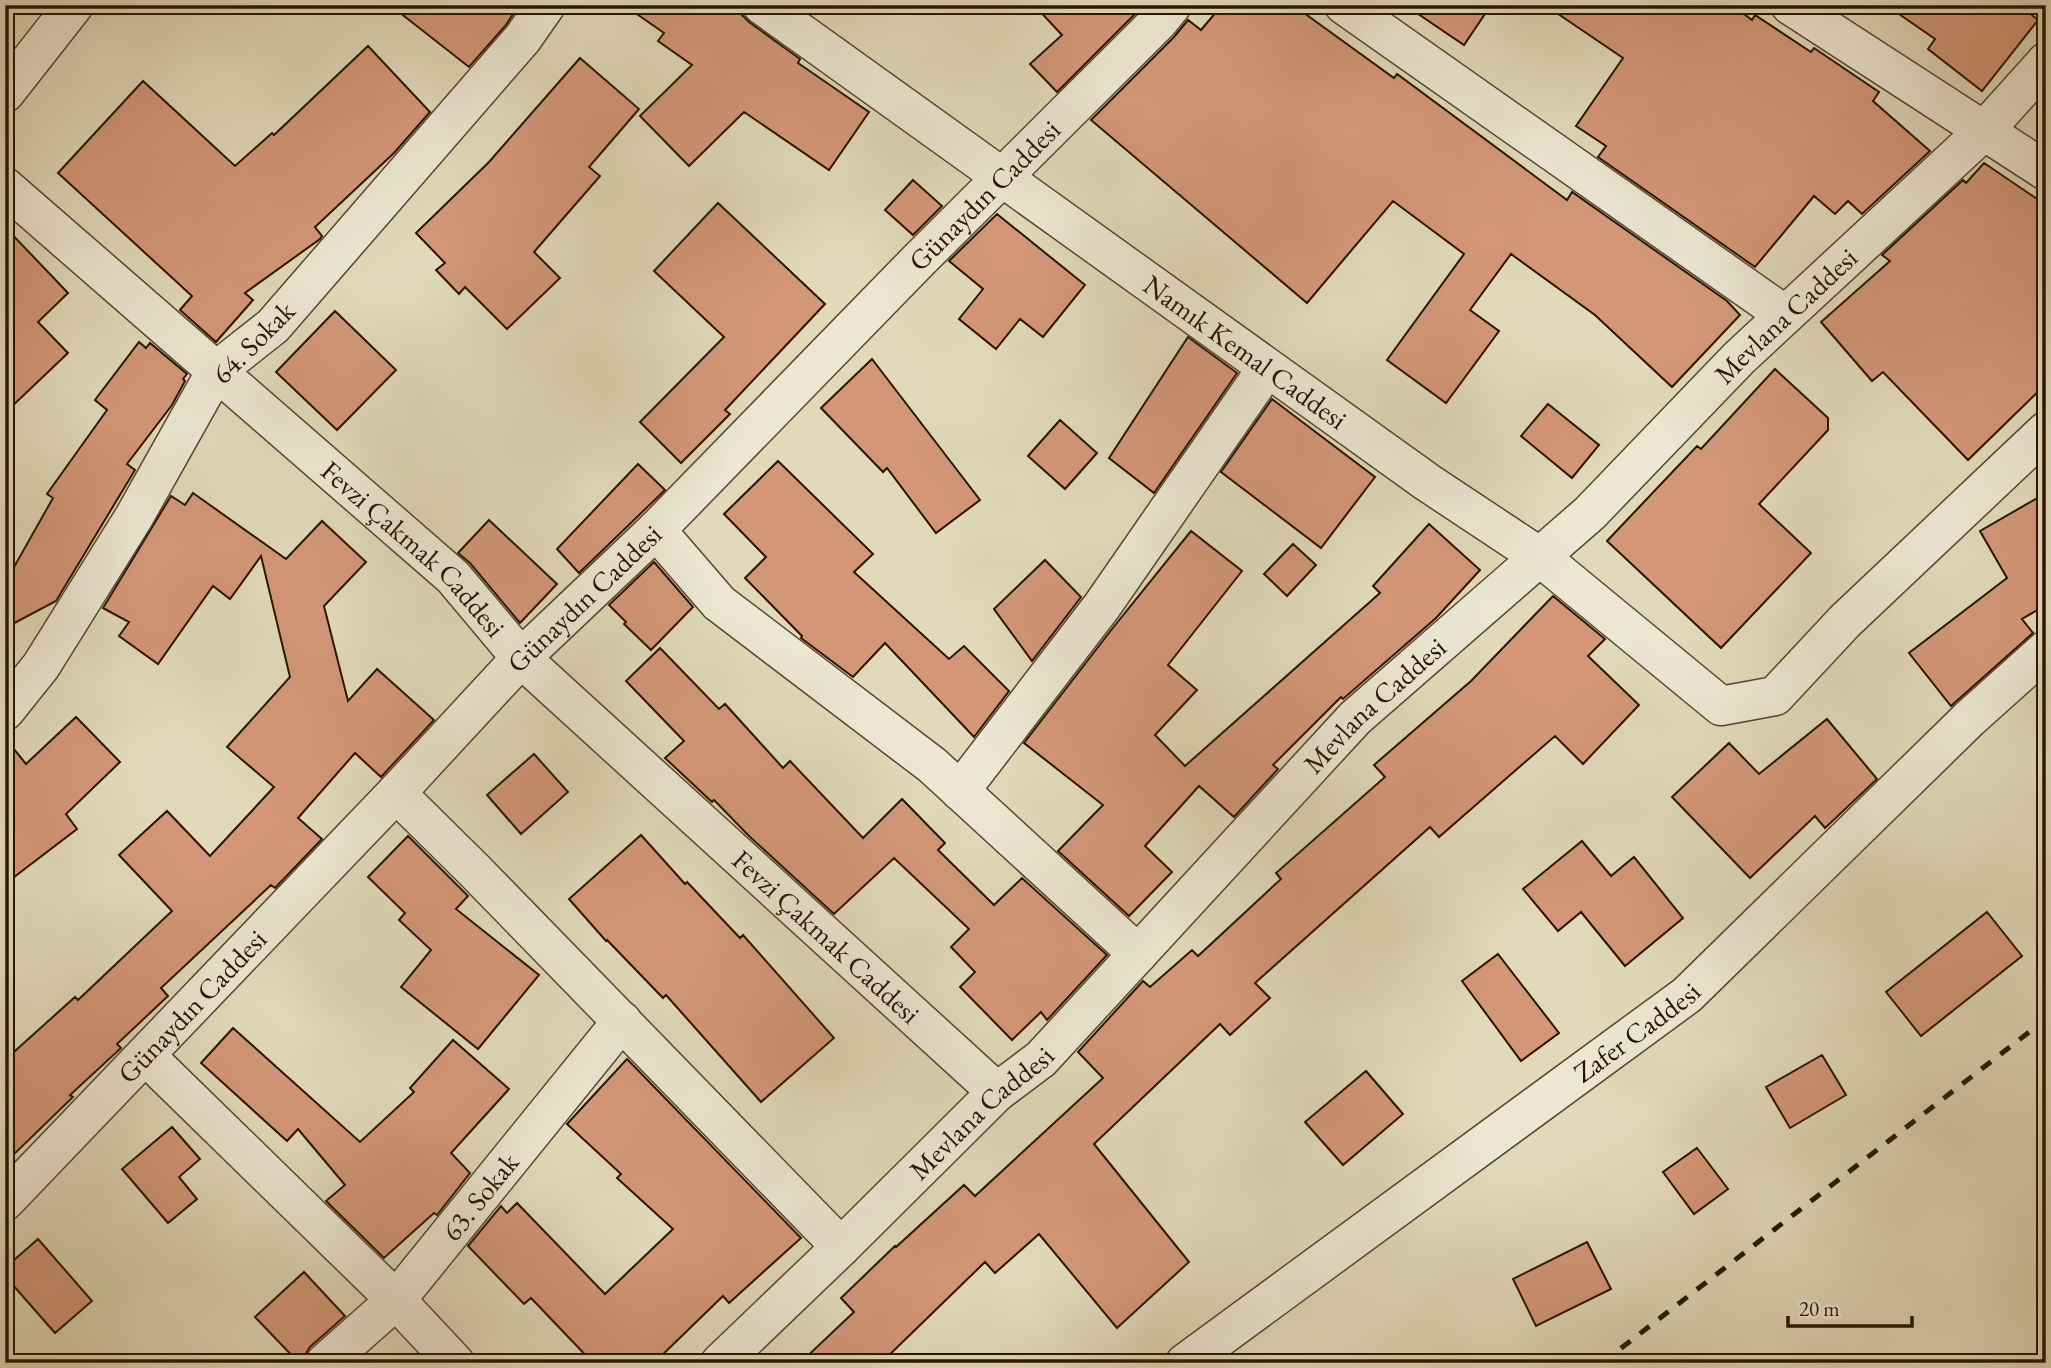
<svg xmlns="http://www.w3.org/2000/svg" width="2051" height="1368" font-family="'EB Garamond',serif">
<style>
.building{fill:#d39778;stroke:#2a1401;stroke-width:2}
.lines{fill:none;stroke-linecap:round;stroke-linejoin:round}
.minor-casing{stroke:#58452f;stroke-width:41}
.minor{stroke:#ece6d2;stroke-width:38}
.rail{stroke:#2a1401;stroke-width:5;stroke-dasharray:12 12;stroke-linecap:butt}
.labels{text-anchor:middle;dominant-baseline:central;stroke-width:6;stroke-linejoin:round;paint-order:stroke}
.street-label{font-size:28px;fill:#2a1401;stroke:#ece6d2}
</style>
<rect width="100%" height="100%" fill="#e1d9b9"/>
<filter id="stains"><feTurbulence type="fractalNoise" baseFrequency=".00286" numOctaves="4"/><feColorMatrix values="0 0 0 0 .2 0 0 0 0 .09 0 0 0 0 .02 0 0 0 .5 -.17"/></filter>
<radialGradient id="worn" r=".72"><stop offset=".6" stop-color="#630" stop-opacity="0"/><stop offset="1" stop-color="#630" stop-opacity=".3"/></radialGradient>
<path class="building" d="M 390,5 L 519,5 L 506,25 L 469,67 Z
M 624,5 L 741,5 L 742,15 L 749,22 L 800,59 L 798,63 L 869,112 L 829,170 L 744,112 L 689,166 L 640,116 L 692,65 L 658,41 L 664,33 Z
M 1034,5 L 1136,5 L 1140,9 L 1057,92 L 1030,64 L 1062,35 Z
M 1222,5 L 1293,5 L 1394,78 L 1397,74 L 1567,200 L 1572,192 L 1727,301 L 1740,315 L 1672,387 L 1595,315 L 1511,254 L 1470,310 L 1499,331 L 1446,403 L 1387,360 L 1464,254 L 1393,201 L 1307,303 L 1091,120 L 1174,37 L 1188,20 L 1201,30 Z
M 1405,5 L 1491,5 L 1464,45 Z
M 1545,5 L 1732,5 L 1752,20 L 1755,15 L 1811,52 L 1814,48 L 1879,92 L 1873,101 L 1930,151 L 1862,214 L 1848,201 L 1835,214 L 1814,196 L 1755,267 L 1598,157 L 1606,146 L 1576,126 L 1623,58 Z
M 1886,5 L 2019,5 L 2038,20 L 1982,91 L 1928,49 L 1935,39 Z
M 368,46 L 430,112 L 394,153 L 315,227 L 322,236 L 320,239 L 245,293 L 253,300 L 216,342 L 180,310 L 192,296 L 58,173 L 143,81 L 235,166 L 272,133 L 274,135 Z
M 580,58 L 639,109 L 589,167 L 600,176 L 534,252 L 560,278 L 507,329 L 465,287 L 459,294 L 436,270 L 445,263 L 416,233 L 489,162 Z
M 1984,163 L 2046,205 L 2046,384 L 1968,460 L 1883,372 L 1872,381 L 1821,322 L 1890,261 L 1882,255 L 1963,180 L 1966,183 Z
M 913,180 L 942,206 L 913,235 L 885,210 Z
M 718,203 L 825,304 L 725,410 L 730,414 L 681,463 L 640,422 L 724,337 L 654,271 Z
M 997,214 L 1085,285 L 1043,337 L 1020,319 L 996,349 L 959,319 L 983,289 L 949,261 Z
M 5,227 L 68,293 L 38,322 L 68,353 L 5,413 Z
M 335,311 L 396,370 L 337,430 L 276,372 Z
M 1188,337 L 1237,373 L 1154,493 L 1109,458 Z
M 139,342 L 146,348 L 150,343 L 187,374 L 183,379 L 185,381 L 172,405 L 127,464 L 135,470 L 56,601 L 5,628 L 5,583 L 53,498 L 47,494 L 107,410 L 95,400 Z
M 872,359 L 980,500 L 936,533 L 887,468 L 883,472 L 821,408 Z
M 1775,369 L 1828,418 L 1828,430 L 1759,504 L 1811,553 L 1721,648 L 1607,541 L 1697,446 L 1701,449 Z
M 1272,399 L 1375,477 L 1321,548 L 1221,472 Z
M 1548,404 L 1599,445 L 1572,478 L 1521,436 Z
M 1060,420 L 1097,453 L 1065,489 L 1028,456 Z
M 778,461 L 873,554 L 854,572 L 949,659 L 964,646 L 1009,691 L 974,737 L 885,643 L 853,677 L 801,638 L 802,636 L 745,578 L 766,557 L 724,514 Z
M 638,464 L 665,490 L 579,573 L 557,549 Z
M 193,493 L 286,559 L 322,521 L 366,562 L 324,606 L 348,701 L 377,669 L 434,720 L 381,777 L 355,753 L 298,818 L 322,839 L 275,888 L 271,885 L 161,988 L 168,996 L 117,1044 L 121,1048 L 70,1095 L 73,1097 L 5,1163 L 5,1060 L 75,997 L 78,1000 L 172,911 L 119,855 L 167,811 L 210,856 L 274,787 L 227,747 L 290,677 L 261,556 L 230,599 L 213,586 L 158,664 L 119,636 L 129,622 L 103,608 L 171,496 L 185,505 Z
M 2046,493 L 2046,605 L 2022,619 L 2033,633 L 1951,706 L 1909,653 L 2007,578 L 1980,531 Z
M 489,520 L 557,584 L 520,623 L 470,563 L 458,553 Z
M 1429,524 L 1480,570 L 1436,618 L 1343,699 L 1341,697 L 1273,765 L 1278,769 L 1234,817 L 1199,786 L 1145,846 L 1172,872 L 1129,916 L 1058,851 L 1103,805 L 1024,743 L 1112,629 L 1191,531 L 1242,571 L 1168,665 L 1197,690 L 1155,735 L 1185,766 L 1380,593 L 1373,586 Z
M 1293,544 L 1316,565 L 1287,596 L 1264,574 Z
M 1045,560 L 1081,597 L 1032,661 L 994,609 Z
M 654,562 L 693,607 L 651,650 L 624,624 L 626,622 L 609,605 Z
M 1553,596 L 1605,639 L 1588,656 L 1639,705 L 1583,764 L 1555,736 L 1439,837 L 1430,827 L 1255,983 L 1270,998 L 1230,1035 L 1220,1024 L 1094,1144 L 1189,1262 L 1117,1328 L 1039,1234 L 995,1273 L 985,1262 L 881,1363 L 800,1363 L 854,1312 L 841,1298 L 895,1246 L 896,1247 L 964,1185 L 975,1196 L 1103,1078 L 1078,1052 L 1143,981 L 1150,987 L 1192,950 L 1198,956 L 1281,879 L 1276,873 L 1385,777 L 1374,765 L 1471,681 Z
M 660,648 L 719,709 L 725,704 L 783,768 L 790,761 L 863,838 L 902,799 L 945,843 L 938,850 L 994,905 L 1022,878 L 1107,955 L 1047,1020 L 1041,1012 L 1012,1040 L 960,987 L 975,972 L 951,947 L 969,929 L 894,858 L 834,914 L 749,836 L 714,800 L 712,802 L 665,758 L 684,741 L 626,681 Z
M 76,717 L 120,762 L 66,814 L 77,829 L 5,884 L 5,738 L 26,764 Z
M 1827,719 L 1877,779 L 1825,828 L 1815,816 L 1750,878 L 1672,797 L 1729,743 L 1759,774 Z
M 534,754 L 568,792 L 521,834 L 487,795 Z
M 641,835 L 685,884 L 687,882 L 740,938 L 743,935 L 834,1038 L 761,1102 L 666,995 L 663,998 L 607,940 L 606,941 L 569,899 Z
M 408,836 L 468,896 L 456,909 L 539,975 L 478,1049 L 401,987 L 431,950 L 399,920 L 405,913 L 368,877 Z
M 1582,841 L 1611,876 L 1634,857 L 1683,918 L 1625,966 L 1581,912 L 1558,931 L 1523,889 Z
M 1987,912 L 2022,956 L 1921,1036 L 1886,992 Z
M 1498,954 L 1559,1033 L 1521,1061 L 1462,981 Z
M 233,1028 L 360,1142 L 414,1092 L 410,1088 L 453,1040 L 509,1089 L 451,1153 L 470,1173 L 437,1215 L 434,1213 L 384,1258 L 326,1201 L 345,1185 L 298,1129 L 287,1141 L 201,1063 Z
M 1822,1055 L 1846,1095 L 1790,1128 L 1766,1087 Z
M 627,1059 L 801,1238 L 729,1303 L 723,1296 L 654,1363 L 593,1363 L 531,1298 L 524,1304 L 468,1246 L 501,1206 L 507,1213 L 517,1203 L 605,1294 L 673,1229 L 617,1178 L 621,1174 L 567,1124 Z
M 1366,1071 L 1403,1114 L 1343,1165 L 1305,1122 Z
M 172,1127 L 200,1159 L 179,1177 L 197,1199 L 168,1223 L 122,1169 Z
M 1697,1148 L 1728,1189 L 1694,1214 L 1663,1172 Z
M 38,1239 L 92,1301 L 55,1333 L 5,1276 L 5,1268 Z
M 1587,1242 L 1611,1289 L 1536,1326 L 1513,1279 Z
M 304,1272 L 345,1316 L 310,1347 L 305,1355 L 304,1363 L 299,1363 L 255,1317 Z"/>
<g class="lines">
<defs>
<g id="minor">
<path id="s1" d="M 762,5 L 1427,482 L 1540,557 L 1721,706 L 1775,696 L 1845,621 L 2046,431"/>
<path d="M 1344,5 L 1785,315"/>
<path d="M 1790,5 L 2046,171"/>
<path d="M 5,93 L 74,5"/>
<path id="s2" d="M 5,187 L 453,577 L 521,658 L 997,1092"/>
<path d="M 656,530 L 719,603 L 932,765 L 1138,954"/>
<path d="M 5,711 L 41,666 L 134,517 L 216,371 L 273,326 L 523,38 L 546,5"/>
<path d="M 960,791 L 1102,606 L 1267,368"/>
<path d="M 396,793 L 474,870 L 841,1247"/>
<path d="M 145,1055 L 396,1300 L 455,1363"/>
<path id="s3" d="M 5,1201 L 396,793 L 521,658 L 656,530 L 918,261 L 1159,21 L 1172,5"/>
<path id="s4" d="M 325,1363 L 396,1300 L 622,1021"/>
<path id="s5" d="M 720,1363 L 841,1247 L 997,1092 L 1041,1059 L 1355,718 L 1590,513 L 1739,358 L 1984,131 L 2046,62"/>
<path id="s6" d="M 1185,1363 L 1687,995 L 1969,719 L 2046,650"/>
</g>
</defs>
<use href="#minor" class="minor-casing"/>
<use href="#minor" class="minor"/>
<path class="rail" d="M 1602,1363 L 2046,1019"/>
</g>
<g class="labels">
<g class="street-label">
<text stroke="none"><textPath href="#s3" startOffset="1404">Günaydın Caddesi</textPath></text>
<text stroke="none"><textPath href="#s5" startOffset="1496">Mevlana Caddesi</textPath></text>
<text transform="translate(253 342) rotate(-45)">64. Sokak</text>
<text stroke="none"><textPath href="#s1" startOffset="595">Namık Kemal Caddesi</textPath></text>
<text stroke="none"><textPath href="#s2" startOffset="546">Fevzi Çakmak Caddesi</textPath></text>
<text stroke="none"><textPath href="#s3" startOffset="836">Günaydın Caddesi</textPath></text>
<text stroke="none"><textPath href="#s5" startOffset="929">Mevlana Caddesi</textPath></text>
<text stroke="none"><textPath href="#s2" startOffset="1113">Fevzi Çakmak Caddesi</textPath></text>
<text stroke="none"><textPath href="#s3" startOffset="270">Günaydın Caddesi</textPath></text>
<text stroke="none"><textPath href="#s6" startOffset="560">Zafer Caddesi</textPath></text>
<text stroke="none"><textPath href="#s5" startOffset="362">Mevlana Caddesi</textPath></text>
<text stroke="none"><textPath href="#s4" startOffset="228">63. Sokak</textPath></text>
</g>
</g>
<rect width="2051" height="1368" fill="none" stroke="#e1d9b9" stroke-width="28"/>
<rect x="7" y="7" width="2037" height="1354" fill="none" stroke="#2a1401" stroke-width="3.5"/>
<rect x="14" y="14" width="2023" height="1340" fill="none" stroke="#2a1401" stroke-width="2"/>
<path d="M1788 1316v10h124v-10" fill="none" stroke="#2a1401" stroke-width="3.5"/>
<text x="1799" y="1316" font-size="21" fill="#2a1401" stroke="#ece6d2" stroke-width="5" paint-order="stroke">20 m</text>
<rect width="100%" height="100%" filter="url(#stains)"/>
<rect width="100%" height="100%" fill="url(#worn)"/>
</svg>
